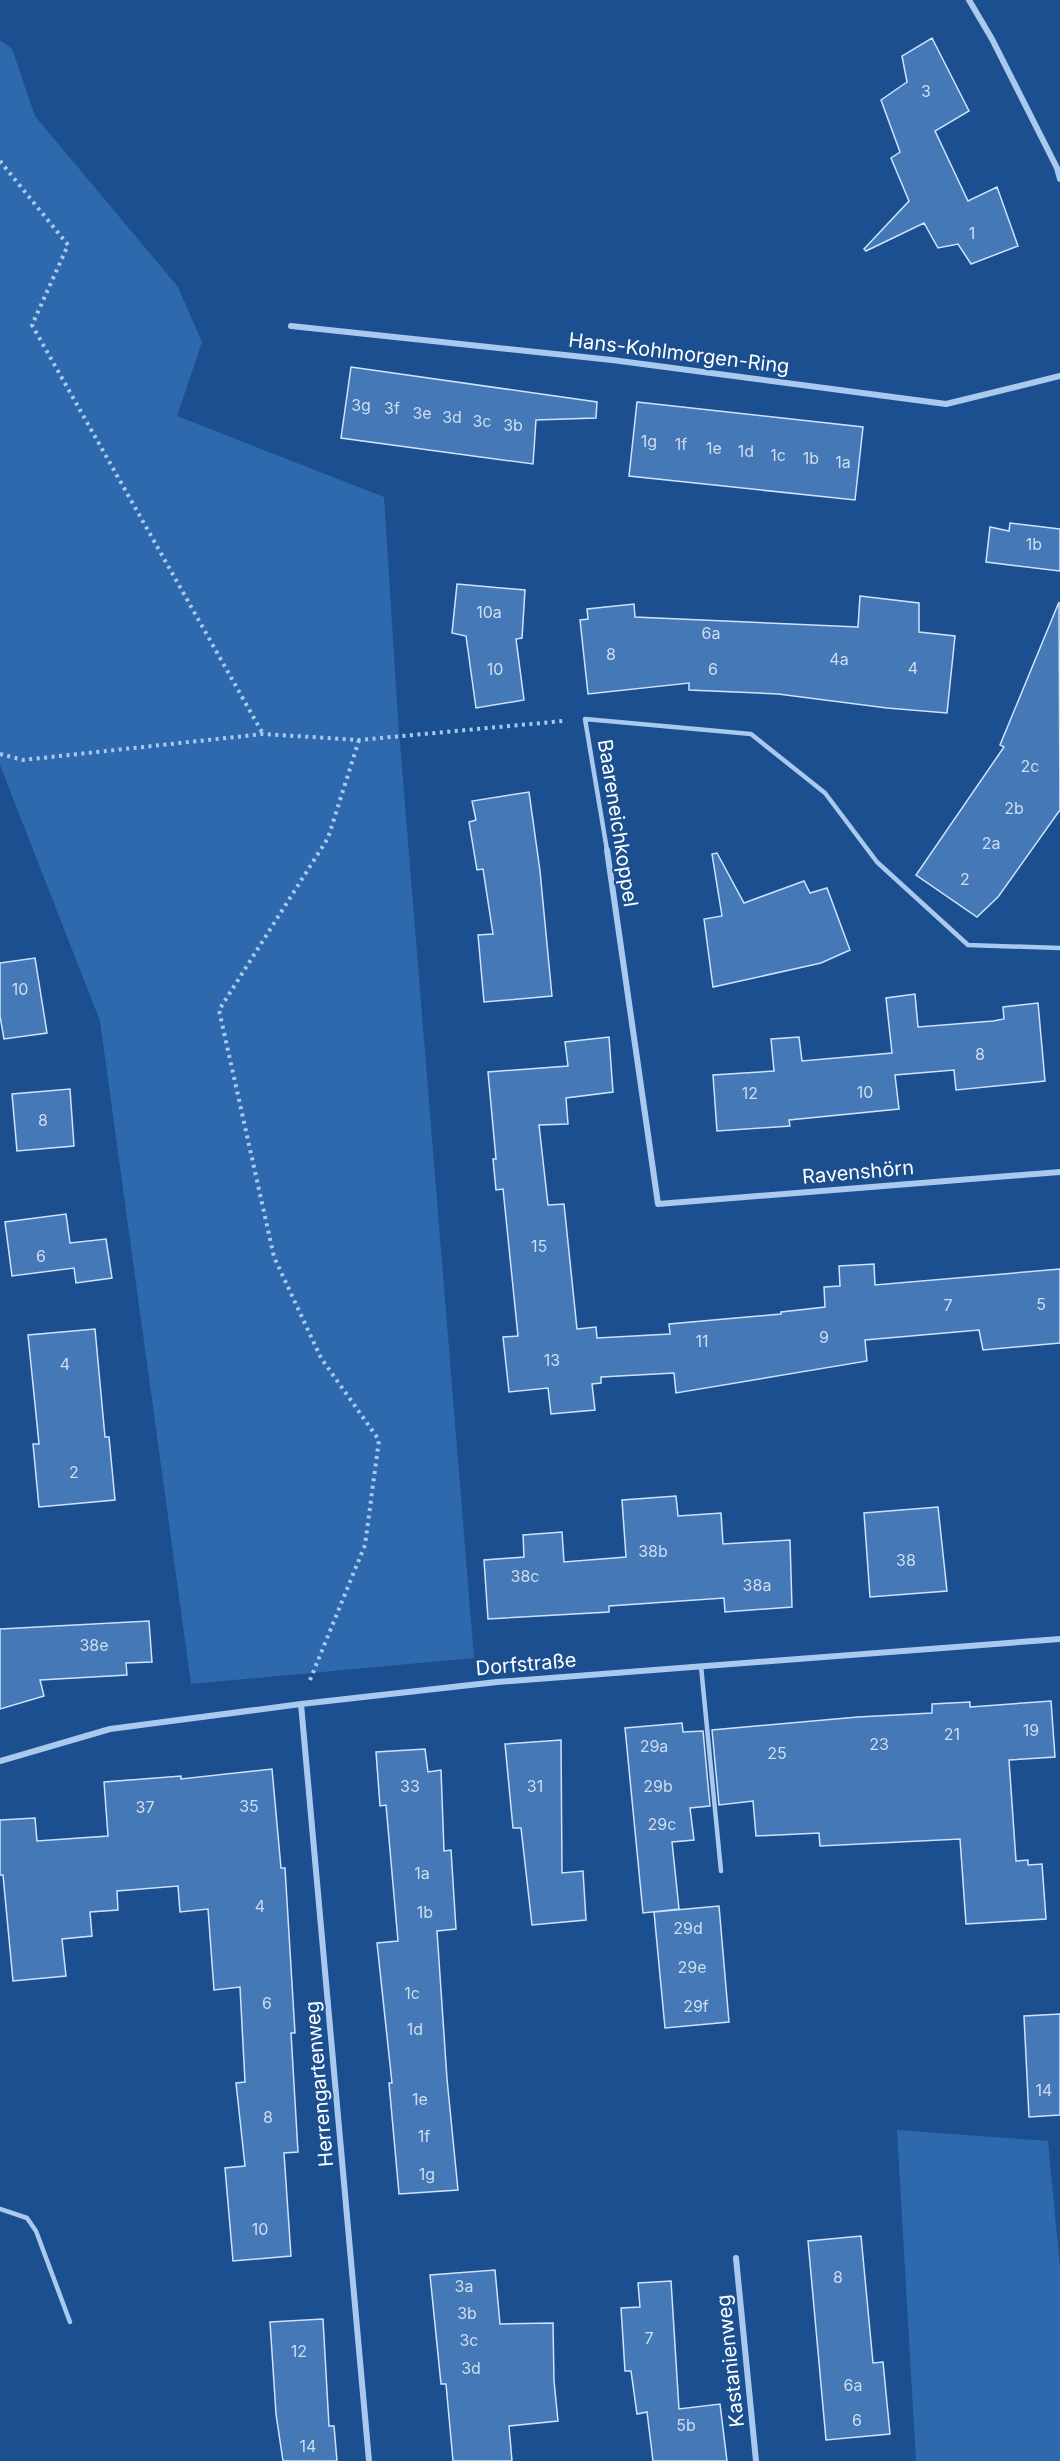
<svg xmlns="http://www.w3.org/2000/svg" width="1060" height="2461" font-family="Inter,sans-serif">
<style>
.green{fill:#2e69ad}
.building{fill:#4478b7;stroke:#cfe3fa;stroke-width:1.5}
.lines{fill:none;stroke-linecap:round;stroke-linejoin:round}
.path{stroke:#a9c9ee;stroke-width:4;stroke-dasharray:3 4.5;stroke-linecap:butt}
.lane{stroke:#a9c9ee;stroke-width:4.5}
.street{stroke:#a9c9ee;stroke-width:6}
.labels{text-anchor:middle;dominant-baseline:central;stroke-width:4.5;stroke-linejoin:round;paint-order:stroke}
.number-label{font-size:16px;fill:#d0dded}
.street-label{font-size:20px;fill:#fff;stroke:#1b4f8f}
</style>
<rect width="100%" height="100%" fill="#1b4f8f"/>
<path class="green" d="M 0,40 L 12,49 L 35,116 L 178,287 L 202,342 L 177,416 L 384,497 L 398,718 L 474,1658 L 191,1684 L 100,1021 L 0,765 Z
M 897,2130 L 1048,2141 L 1060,2268 L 1060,2461 L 916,2461 Z"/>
<path class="building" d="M 932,38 L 969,111 L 935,131 L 968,201 L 997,187 L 1018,246 L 971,264 L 958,244 L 938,248 L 924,223 L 866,251 L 864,249 L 909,201 L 891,158 L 900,152 L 881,100 L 907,82 L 902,56 Z
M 351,367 L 597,402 L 596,418 L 536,420 L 533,464 L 341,438 Z
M 637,402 L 863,427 L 855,500 L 629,476 Z
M 1010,523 L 1060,529 L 1060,571 L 986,562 L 990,527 L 1009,531 Z
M 457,584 L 525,590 L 522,638 L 516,639 L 524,700 L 476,708 L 466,636 L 452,633 Z
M 860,596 L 919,603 L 919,632 L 955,636 L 947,713 L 887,708 L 778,694 L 689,690 L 689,683 L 588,694 L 580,620 L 588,619 L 587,609 L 634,604 L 635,617 L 858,627 Z
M 1059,602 L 1060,810 L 998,897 L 977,917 L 916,875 L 1004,747 L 1000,745 Z
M 529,792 L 540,871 L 552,996 L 484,1002 L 478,935 L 493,934 L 483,869 L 477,870 L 469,822 L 476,820 L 472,801 Z
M 717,853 L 744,903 L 804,881 L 810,893 L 827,888 L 850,950 L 821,963 L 713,987 L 704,919 L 722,916 L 712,854 Z
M 35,958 L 47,1033 L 4,1039 L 0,1016 L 0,963 Z
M 915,994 L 918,1027 L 993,1021 L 1004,1019 L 1003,1007 L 1038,1003 L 1045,1081 L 956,1090 L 954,1070 L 895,1075 L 899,1109 L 789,1120 L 790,1126 L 717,1131 L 713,1075 L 774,1071 L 771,1039 L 799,1037 L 802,1061 L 892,1053 L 886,998 Z
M 609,1037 L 613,1092 L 566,1098 L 568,1124 L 539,1125 L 548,1205 L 564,1204 L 577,1329 L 596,1327 L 597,1338 L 670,1334 L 669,1324 L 781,1314 L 781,1312 L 825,1307 L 824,1287 L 840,1286 L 839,1266 L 874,1264 L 875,1285 L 1060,1269 L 1060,1343 L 983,1350 L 979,1330 L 865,1340 L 867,1361 L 676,1393 L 674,1373 L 601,1377 L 601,1383 L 592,1384 L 595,1410 L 551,1414 L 548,1388 L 509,1392 L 503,1337 L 518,1336 L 503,1189 L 496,1190 L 493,1159 L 496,1159 L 488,1072 L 568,1066 L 565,1042 Z
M 70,1089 L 74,1146 L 17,1151 L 12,1094 Z
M 66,1214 L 70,1243 L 106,1239 L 112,1278 L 76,1283 L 74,1268 L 12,1276 L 5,1222 Z
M 95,1329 L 105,1437 L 109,1437 L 115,1500 L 39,1507 L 33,1444 L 39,1444 L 28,1335 Z
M 676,1496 L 678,1516 L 721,1513 L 723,1544 L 790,1540 L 792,1607 L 725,1612 L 724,1598 L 609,1606 L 609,1612 L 488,1619 L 484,1560 L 524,1557 L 523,1535 L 562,1532 L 564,1562 L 626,1557 L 622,1500 Z
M 938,1507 L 947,1591 L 870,1597 L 864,1513 Z
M 149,1621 L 152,1662 L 126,1663 L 127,1675 L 40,1680 L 44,1696 L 0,1709 L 0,1629 Z
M 1051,1701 L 1055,1757 L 1009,1760 L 1016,1861 L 1028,1860 L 1028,1865 L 1042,1864 L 1046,1919 L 966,1924 L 960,1839 L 820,1846 L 819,1833 L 756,1836 L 753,1801 L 719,1805 L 712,1730 L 858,1717 L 932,1713 L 932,1704 L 970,1702 L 970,1707 Z
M 682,1723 L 683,1732 L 703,1731 L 710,1806 L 690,1808 L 694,1840 L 672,1842 L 679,1909 L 643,1913 L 625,1728 Z
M 561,1740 L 562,1873 L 583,1871 L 586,1920 L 532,1925 L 521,1828 L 513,1828 L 505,1744 Z
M 425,1749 L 428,1772 L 441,1770 L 444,1851 L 451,1850 L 456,1929 L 437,1931 L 447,2079 L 458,2190 L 399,2194 L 389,2083 L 392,2083 L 377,1943 L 398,1941 L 386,1805 L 380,1806 L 376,1752 Z
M 272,1769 L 281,1868 L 285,1868 L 295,2033 L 291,2033 L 298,2152 L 284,2153 L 291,2256 L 233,2261 L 225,2168 L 245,2166 L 236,2083 L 245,2082 L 240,1987 L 214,1990 L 208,1909 L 180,1912 L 178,1886 L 117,1891 L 118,1910 L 90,1912 L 92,1936 L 62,1939 L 66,1976 L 13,1981 L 3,1875 L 0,1875 L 0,1820 L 35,1818 L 37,1841 L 108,1836 L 104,1782 L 181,1776 L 181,1779 Z
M 719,1906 L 729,2022 L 665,2028 L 654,1912 Z
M 1060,2014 L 1060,2115 L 1029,2117 L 1024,2016 Z
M 861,2236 L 873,2363 L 883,2362 L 890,2434 L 826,2440 L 808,2241 Z
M 495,2270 L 500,2324 L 553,2323 L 554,2381 L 558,2421 L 509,2426 L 512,2461 L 453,2461 L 446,2384 L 441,2384 L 430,2275 Z
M 671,2281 L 679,2409 L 720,2404 L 727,2461 L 653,2461 L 647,2412 L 637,2414 L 631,2371 L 625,2371 L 621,2308 L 640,2307 L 638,2283 Z
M 323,2319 L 329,2426 L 334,2426 L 337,2461 L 283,2461 L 276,2414 L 270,2322 Z"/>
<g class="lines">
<path class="path" d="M 0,161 L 68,245 L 32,325 L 263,734
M 0,754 L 23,760 L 263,734 L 359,740 L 563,721
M 310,1680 L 365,1545 L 379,1440 L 321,1358 L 274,1257 L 219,1010 L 328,838 L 359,740"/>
<path class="lane" d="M 607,850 L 585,719 L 751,734 L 825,793 L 877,862 L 968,945 L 1060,948
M 701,1666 L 721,1871
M 0,2209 L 27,2218 L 36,2231 L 70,2322"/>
<path class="street" d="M 969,0 L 992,39 L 1057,168 L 1060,179
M 291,326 L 612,360 L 946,404 L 1060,376
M 607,850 L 658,1204 L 1060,1172
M 301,1704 L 369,2461
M 0,1761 L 110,1729 L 301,1704 L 497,1682 L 1060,1639
M 736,2258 L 756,2461"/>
</g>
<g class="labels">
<g class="number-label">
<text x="926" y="91">3</text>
<text x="972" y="233">1</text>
<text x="361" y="405">3g</text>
<text x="392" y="408">3f</text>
<text x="422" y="413">3e</text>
<text x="452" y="417">3d</text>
<text x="482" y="421">3c</text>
<text x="513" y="425">3b</text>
<text x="649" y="441">1g</text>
<text x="681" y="444">1f</text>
<text x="714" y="448">1e</text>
<text x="746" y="451">1d</text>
<text x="778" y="455">1c</text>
<text x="811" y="458">1b</text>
<text x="843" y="462">1a</text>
<text x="1034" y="544">1b</text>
<text x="489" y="612">10a</text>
<text x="711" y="633">6a</text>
<text x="611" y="654">8</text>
<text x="839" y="659">4a</text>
<text x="913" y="668">4</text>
<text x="495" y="669">10</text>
<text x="713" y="669">6</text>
<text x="1030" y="766">2c</text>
<text x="1014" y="808">2b</text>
<text x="991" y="843">2a</text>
<text x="965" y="879">2</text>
<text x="20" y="989">10</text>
<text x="980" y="1054">8</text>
<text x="865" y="1092">10</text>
<text x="750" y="1093">12</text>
<text x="43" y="1120">8</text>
<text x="539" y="1246">15</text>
<text x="41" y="1256">6</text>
<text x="1041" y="1304">5</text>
<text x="948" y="1305">7</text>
<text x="824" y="1337">9</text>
<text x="702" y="1341">11</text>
<text x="552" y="1360">13</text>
<text x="65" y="1364">4</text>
<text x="74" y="1472">2</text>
<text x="653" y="1551">38b</text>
<text x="906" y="1560">38</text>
<text x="525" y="1576">38c</text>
<text x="757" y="1585">38a</text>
<text x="94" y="1645">38e</text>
<text x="1031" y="1730">19</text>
<text x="952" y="1734">21</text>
<text x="879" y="1744">23</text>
<text x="654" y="1746">29a</text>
<text x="777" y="1753">25</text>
<text x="410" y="1786">33</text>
<text x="535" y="1786">31</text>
<text x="658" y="1786">29b</text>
<text x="249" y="1806">35</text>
<text x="145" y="1807">37</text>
<text x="662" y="1824">29c</text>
<text x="422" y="1873">1a</text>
<text x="260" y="1906">4</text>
<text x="425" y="1912">1b</text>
<text x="688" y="1928">29d</text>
<text x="692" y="1967">29e</text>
<text x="412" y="1993">1c</text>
<text x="267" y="2003">6</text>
<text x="696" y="2006">29f</text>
<text x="415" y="2029">1d</text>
<text x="1044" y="2090">14</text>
<text x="420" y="2099">1e</text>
<text x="268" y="2117">8</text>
<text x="424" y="2136">1f</text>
<text x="427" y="2174">1g</text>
<text x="260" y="2229">10</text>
<text x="838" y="2277">8</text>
<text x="464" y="2286">3a</text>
<text x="467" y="2313">3b</text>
<text x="649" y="2338">7</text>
<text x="469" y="2340">3c</text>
<text x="299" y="2351">12</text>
<text x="471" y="2368">3d</text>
<text x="853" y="2385">6a</text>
<text x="857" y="2420">6</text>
<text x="686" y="2425">5b</text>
<text x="308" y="2446">14</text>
</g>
<g class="street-label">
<text transform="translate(679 353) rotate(7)">Hans-Kohlmorgen-Ring</text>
<text transform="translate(618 823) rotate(81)">Baareneichkoppel</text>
<text transform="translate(858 1172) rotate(-5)">Ravenshörn</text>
<text transform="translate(526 1664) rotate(-5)">Dorfstraße</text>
<text transform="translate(319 2084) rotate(-95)">Herrengartenweg</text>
<text transform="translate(730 2361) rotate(-96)">Kastanienweg</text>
</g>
</g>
</svg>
